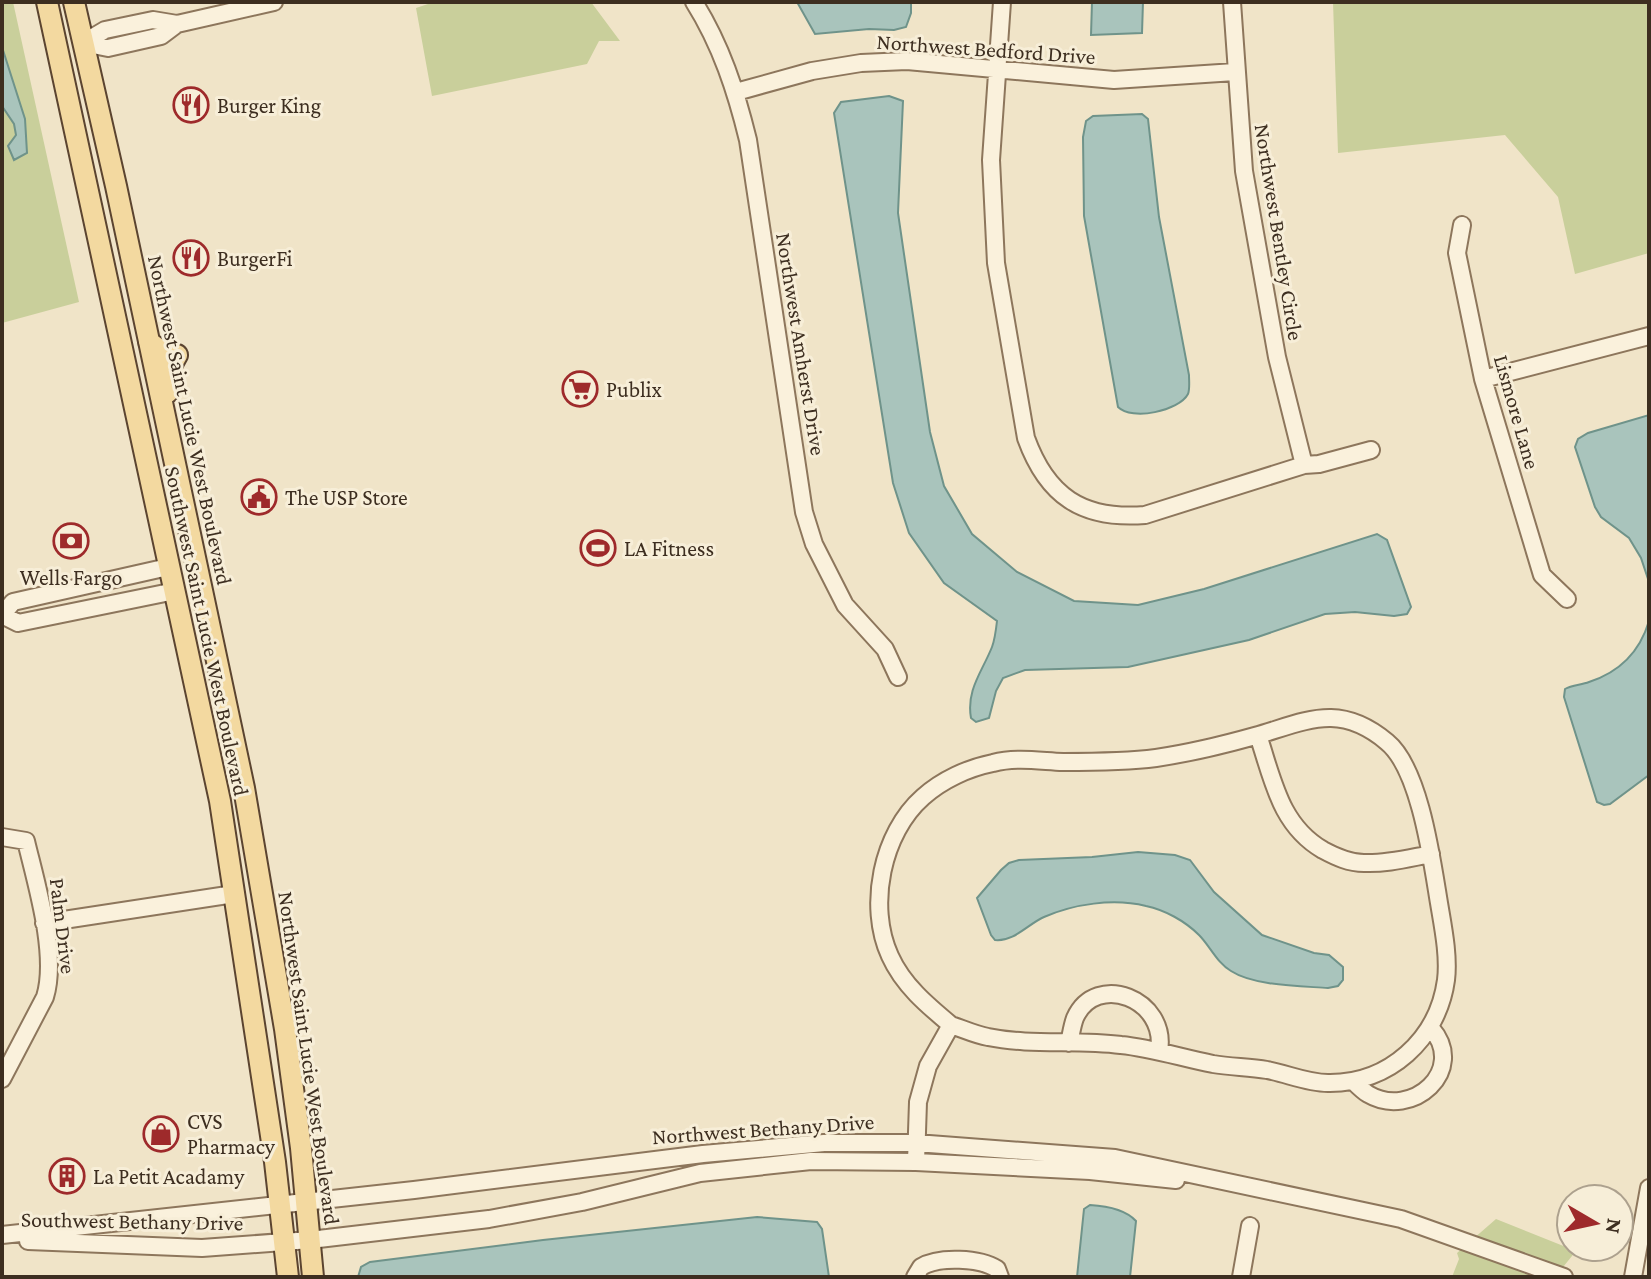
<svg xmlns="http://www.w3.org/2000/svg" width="1651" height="1279" font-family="'Crimson Pro',serif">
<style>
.green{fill:#c9cf9b}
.water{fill:#a9c4bc;stroke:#6f938a;stroke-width:2}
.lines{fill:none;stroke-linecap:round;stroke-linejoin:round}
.minor-casing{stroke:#8d765c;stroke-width:20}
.major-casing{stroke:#5b4430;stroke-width:24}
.minor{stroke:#faf1dc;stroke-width:16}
.major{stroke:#f3d9a0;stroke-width:20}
.labels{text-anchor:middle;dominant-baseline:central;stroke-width:6;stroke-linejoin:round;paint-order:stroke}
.street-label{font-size:22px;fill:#3d2e20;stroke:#f7eed8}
.poi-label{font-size:22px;fill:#3d2e20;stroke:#f7eed8;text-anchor:start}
</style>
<rect width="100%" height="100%" fill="#f0e4c8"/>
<path class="green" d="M 2,2 L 13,2 L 79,302 L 2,323 Z
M 434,2 L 591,2 L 620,41 L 599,41 L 587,64 L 432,96 L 416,8 Z
M 1333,2 L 1649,2 L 1649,253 L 1575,274 L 1558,197 L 1505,135 L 1338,153 Z
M 1496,1219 L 1576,1251 L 1555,1277 L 1452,1277 L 1459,1259 L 1457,1253 Z"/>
<path class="water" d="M 797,2 L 911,2 L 911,13 L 906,27 L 894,30 L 869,29 L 815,34 Z
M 1092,2 L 1143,2 L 1142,33 L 1091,35 Z
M 2,47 L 25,119 L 27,153 L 14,160 L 8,146 L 16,135 L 14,124 L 2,106 Z
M 889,96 L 903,101 L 898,213 L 930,432 L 944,486 L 972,534 L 1017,572 L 1074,601 L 1138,605 L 1204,589 L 1377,534 L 1387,540 L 1411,607 L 1407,614 L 1394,616 L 1355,612 L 1325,614 L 1249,640 L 1128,667 L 1025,670 L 1003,678 L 996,691 L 989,718 L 976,722 L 971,718 C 966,690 982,672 992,647 C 995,639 996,630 997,621 L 944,583 L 909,533 L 893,483 L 834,113 L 841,102 Z
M 1142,114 L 1148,119 L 1159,217 L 1189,375 C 1189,381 1190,389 1188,394 C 1179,411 1132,421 1118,407 L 1084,216 L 1083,137 L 1086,121 L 1093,116 Z
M 1649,415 L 1649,582 L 1641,558 L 1629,538 L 1601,517 L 1595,507 L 1575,447 L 1578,439 L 1588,433 Z
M 1649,621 L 1649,775 L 1610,804 L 1604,805 L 1597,802 L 1564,697 L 1565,689 C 1572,685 1581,685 1589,682 C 1620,672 1640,651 1649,621 Z
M 1138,852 L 1175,855 L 1190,860 L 1214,892 L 1262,935 L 1314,953 L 1329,955 L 1343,967 L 1343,980 L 1338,986 L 1328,988 C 1301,986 1254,986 1231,971 C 1217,963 1210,946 1199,935 C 1185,921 1165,910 1146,906 C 1113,898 1074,904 1044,917 C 1028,924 1014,942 995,940 L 991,935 L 977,898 L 1001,870 L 1009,863 L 1019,860 L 1092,857 Z
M 1090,1205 C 1107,1206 1125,1209 1136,1221 L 1130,1277 L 1077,1277 L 1084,1209 Z
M 757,1217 L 817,1222 L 822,1229 L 829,1277 L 358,1277 L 361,1267 L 370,1262 L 543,1240 Z"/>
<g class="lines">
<defs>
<path id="minor" d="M 694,2 C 721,45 736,91 748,140 L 804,512 L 814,544 L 845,605 L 885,649 L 898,677
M 1002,2 L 991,160 L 996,263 L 1026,438 C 1047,496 1082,520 1145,515 L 1304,465 L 1277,357 L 1244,171 L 1232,2
M 83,43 L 105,30 L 153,20 L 177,24 L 274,2
M 83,43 L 108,48 L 161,36 L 177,24
M 736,92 L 812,71 L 861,63 L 907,61 L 1114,80 L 1235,72
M 1462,225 L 1457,253 L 1483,379 L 1542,575 L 1567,599
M 1483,379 L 1649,336
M 1304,465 L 1319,464 L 1371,450
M 2,615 L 18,623 L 175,591
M 2,615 L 13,602 L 168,567
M 1258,735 C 1273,780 1280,825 1323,850 C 1336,857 1349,863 1364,863 C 1387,864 1409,858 1431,854
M 2,837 L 26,841 C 36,883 58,955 45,997 L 2,1079
M 44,923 L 234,894
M 1069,1043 C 1071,1035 1072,1026 1075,1018 C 1096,971 1168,999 1159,1051
M 1354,1082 C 1358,1086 1363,1091 1368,1094 C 1412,1120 1468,1070 1431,1028
M 916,1162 L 918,1102 L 928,1066 L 951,1025 C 927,1005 903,985 890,956 C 867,906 882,833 923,797 C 942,780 968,768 993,763 C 1016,757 1039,761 1063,762 C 1094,762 1125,762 1156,758 C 1190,753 1223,745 1255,736 C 1307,721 1339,702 1387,742 C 1420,769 1432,861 1439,903 C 1443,927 1449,956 1446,980 C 1438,1039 1389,1084 1328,1083 C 1307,1083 1288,1074 1267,1070 C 1249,1067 1231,1067 1213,1064 C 1182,1058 1152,1048 1121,1045 C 1077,1039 1032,1046 988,1037 C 976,1035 963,1029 951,1025
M 2,1235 L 414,1190 L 703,1154 L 824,1143 L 916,1143 L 1115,1158 L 1401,1219 L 1564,1277
M 28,1241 L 202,1248 L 310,1240 L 489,1219 L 582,1202 L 700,1173 L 811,1161 L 916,1162 L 1090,1171 L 1176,1180
M 915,1277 L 921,1267 C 939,1256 980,1258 997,1269 L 1000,1277
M 1241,1277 L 1250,1226
M 1633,1277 L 1649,1188"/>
<path id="major" d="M 47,2 L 220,801 L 275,1162 L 288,1277
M 74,2 L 116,186 L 244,788 L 285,1029 L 301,1148 L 313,1277
M 149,342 L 161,351 L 177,355 L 166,375 L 168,392"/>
</defs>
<use href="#minor" class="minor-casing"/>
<use href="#major" class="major-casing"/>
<use href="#minor" class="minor"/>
<use href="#major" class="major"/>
</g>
<defs>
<symbol id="restaurant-ring" viewBox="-11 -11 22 22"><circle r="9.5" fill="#f7eed8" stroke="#9e2a2b" stroke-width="1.5"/><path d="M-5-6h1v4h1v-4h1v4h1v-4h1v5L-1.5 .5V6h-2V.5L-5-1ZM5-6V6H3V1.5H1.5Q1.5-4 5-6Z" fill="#9e2a2b"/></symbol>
<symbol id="supermarket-ring" viewBox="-11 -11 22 22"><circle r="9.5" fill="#f7eed8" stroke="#9e2a2b" stroke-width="1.5"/><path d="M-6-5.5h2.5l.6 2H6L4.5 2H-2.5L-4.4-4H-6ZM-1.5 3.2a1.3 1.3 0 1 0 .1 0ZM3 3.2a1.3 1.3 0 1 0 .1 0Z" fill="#9e2a2b"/></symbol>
<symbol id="civic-ring" viewBox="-11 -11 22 22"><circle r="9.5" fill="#f7eed8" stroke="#9e2a2b" stroke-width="1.5"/><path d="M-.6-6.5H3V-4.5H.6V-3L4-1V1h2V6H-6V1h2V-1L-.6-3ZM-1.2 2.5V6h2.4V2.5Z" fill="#9e2a2b"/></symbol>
<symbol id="bank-ring" viewBox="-11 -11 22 22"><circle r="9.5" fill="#f7eed8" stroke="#9e2a2b" stroke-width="1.5"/><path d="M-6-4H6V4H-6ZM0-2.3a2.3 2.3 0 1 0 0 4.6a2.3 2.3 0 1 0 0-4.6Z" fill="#9e2a2b"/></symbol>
<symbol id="stadium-ring" viewBox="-11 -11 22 22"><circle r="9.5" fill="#f7eed8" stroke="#9e2a2b" stroke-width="1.5"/><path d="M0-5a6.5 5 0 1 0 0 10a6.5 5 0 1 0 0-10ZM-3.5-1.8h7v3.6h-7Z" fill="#9e2a2b"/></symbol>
<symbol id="shop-ring" viewBox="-11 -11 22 22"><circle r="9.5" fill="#f7eed8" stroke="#9e2a2b" stroke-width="1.5"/><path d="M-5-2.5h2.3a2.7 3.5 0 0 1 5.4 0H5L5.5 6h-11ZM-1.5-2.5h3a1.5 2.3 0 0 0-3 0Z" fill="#9e2a2b"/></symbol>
<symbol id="building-ring" viewBox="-11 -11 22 22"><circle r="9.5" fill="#f7eed8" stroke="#9e2a2b" stroke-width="1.5"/><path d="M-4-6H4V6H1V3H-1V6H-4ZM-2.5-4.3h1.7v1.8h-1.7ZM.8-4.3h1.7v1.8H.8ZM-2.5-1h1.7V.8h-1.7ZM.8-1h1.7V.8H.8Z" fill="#9e2a2b"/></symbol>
</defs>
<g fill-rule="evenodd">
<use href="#restaurant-ring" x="171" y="85" width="40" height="40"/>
<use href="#restaurant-ring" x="171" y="238" width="40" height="40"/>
<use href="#supermarket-ring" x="560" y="369" width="40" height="40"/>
<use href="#civic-ring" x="239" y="477" width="40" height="40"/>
<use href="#bank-ring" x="51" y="521" width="40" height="40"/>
<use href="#stadium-ring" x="578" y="528" width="40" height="40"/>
<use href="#shop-ring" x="141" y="1114" width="40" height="40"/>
<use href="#building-ring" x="47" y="1156" width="40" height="40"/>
</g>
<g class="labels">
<g class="street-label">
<text transform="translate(986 49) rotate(4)">Northwest Bedford Drive</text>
<text transform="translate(1279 232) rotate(81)">Northwest Bentley Circle</text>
<text transform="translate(801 344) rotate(81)">Northwest Amherst Drive</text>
<text transform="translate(1517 412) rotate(74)">Lismore Lane</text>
<text transform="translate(190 420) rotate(78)">Northwest Saint Lucie West Boulevard</text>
<text transform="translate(207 631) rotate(78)">Southwest Saint Lucie West Boulevard</text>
<text transform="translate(63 926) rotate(83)">Palm Drive</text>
<text transform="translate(309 1058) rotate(82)">Northwest Saint Lucie West Boulevard</text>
<text transform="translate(763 1129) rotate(-4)">Northwest Bethany Drive</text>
<text transform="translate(132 1221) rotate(1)">Southwest Bethany Drive</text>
</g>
<g class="poi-label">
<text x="217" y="105">Burger King</text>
<text x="217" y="258">BurgerFi</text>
<text x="606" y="389">Publix</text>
<text x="285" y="497">The USP Store</text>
<text x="624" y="548">LA Fitness</text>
<text x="71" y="577" text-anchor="middle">Wells Fargo</text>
<text x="187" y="1121">CVS<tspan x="187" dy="25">Pharmacy</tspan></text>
<text x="93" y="1176">La Petit Acadamy</text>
</g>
</g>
<rect width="1651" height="1279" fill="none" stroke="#3d2e20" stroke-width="8"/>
<g transform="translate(1595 1223) rotate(99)"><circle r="38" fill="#f7eed8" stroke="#ada18e" stroke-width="2"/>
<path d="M0-6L14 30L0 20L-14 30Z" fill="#9e2a2b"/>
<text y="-12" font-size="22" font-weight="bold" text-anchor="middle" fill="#3d2e20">N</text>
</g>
</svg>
